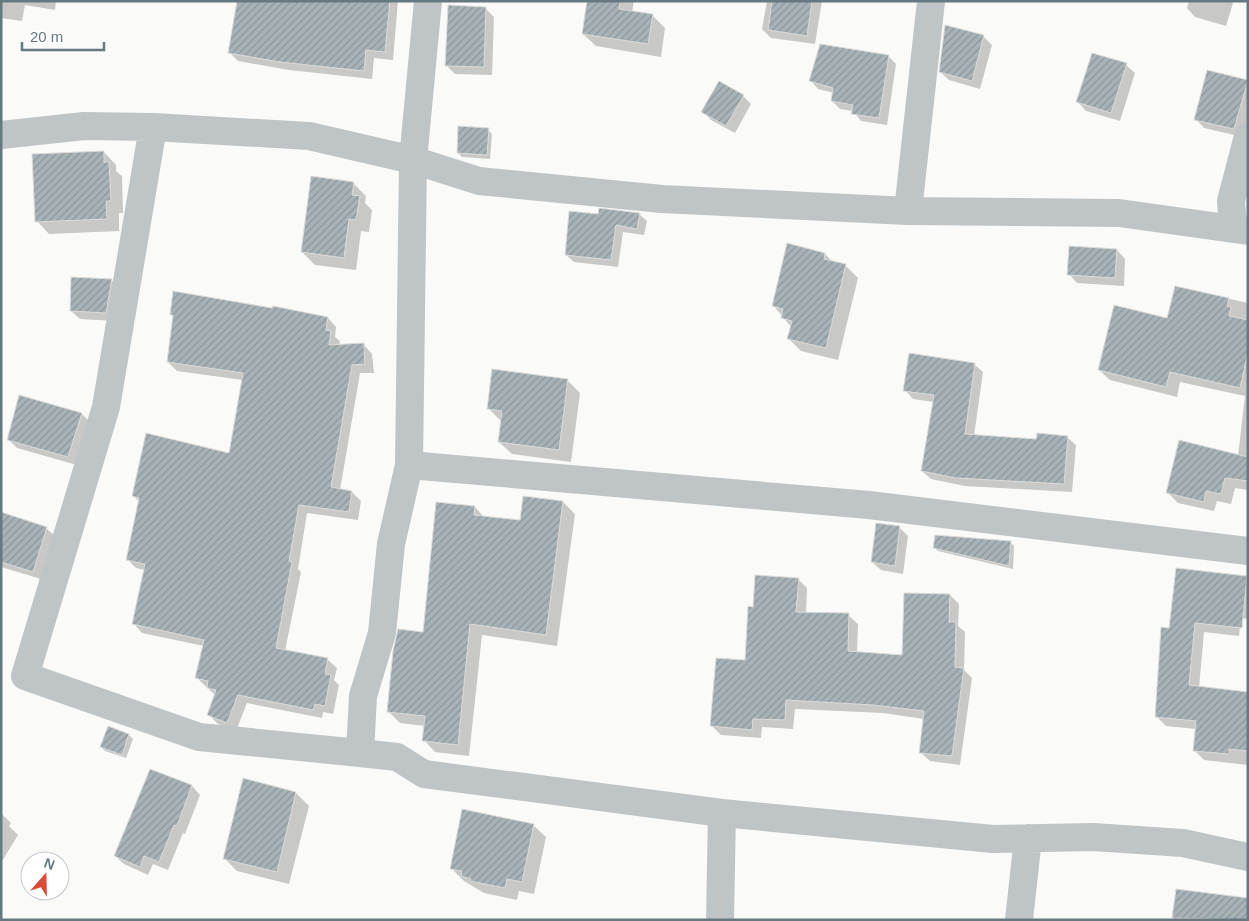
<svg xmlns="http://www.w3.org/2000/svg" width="1249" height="921" font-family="Helvetica,sans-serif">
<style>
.shadow{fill:#0003}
.building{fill:url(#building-hatch);stroke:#dcdcda}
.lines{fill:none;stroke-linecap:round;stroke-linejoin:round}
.street{stroke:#bfc5c7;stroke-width:28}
</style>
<defs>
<pattern id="building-hatch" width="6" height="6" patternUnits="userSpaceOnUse" patternTransform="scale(1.25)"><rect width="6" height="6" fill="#a8b3b7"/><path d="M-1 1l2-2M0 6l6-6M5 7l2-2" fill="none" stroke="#8d969a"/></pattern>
</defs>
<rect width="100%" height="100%" fill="#fafaf8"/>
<path class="shadow" d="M 1,1 L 56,1 L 55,10 L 25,5 L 22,21 L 1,18 Z
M 239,1 L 398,1 L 393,60 L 374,58 L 372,79 L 289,70 L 238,61 L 229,52 Z
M 588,1 L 634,1 L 632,12 L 652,15 L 665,28 L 661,57 L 596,46 L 583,34 Z
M 767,1 L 822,1 L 815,44 L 771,38 L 762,29 Z
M 1189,1 L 1231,1 L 1233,3 L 1226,26 L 1195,17 L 1187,8 Z
M 486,9 L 494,17 L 492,75 L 455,74 L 446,65 Z
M 983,36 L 992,45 L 980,89 L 949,80 L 940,72 Z
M 888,56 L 896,64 L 887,125 L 861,121 L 853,111 L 840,109 L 832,101 L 834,93 L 818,89 L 811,81 Z
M 1126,65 L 1135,73 L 1120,121 L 1086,111 L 1078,102 Z
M 1248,82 L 1248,119 L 1243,137 L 1204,128 L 1196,119 Z
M 743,96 L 751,104 L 735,133 L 711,120 L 703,112 Z
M 488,130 L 492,134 L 490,159 L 462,157 L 458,153 Z
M 104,152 L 116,165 L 116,171 L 122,176 L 123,213 L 119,213 L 119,231 L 49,234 L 37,221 Z
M 353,183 L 366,196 L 365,203 L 372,210 L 369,232 L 361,231 L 356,270 L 315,265 L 302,252 Z
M 639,214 L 647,221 L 644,235 L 623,232 L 618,267 L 574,262 L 566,255 L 599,215 Z
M 1117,250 L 1125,259 L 1124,286 L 1077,283 L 1069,274 Z
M 825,254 L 833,262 L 845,265 L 858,278 L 838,360 L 801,351 L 788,338 L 791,327 L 774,306 Z
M 111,280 L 120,288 L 114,321 L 80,319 L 71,311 Z
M 1176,287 L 1248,303 L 1248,490 L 1235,488 L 1231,504 L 1217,501 L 1214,511 L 1178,503 L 1168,493 L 1238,456 L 1245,396 L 1180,382 L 1177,397 L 1110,380 L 1099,370 L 1168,319 Z
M 171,314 L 328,318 L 336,327 L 335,337 L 340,341 L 339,346 L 364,345 L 372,354 L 374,373 L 360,373 L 340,490 L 352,492 L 361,501 L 358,520 L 307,513 L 298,569 L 301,572 L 285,651 L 328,660 L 337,668 L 334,680 L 339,685 L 333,714 L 323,712 L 322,718 L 247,703 L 236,731 L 218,724 L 209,715 L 216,696 L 197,678 L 204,646 L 142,633 L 134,624 L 145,570 L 136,568 L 127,559 L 140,502 L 133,496 L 230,454 L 243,380 L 177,371 L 168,362 L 174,317 Z
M 974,364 L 983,372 L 974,436 L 1037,440 L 1067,437 L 1076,445 L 1072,492 L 965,486 L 931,479 L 922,471 L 934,402 L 913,399 L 905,390 Z
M 567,380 L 580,393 L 571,462 L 512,454 L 499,442 L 502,422 L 488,408 Z
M 82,414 L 90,422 L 77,465 L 17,448 L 8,439 Z
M 563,502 L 575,514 L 557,646 L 482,635 L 469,756 L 435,752 L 424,740 L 425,726 L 400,723 L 388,711 L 424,634 L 475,507 L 485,518 L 521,521 Z
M 1,514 L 46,528 L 55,536 L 41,579 L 1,567 Z
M 899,527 L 908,536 L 903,574 L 881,570 L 872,562 Z
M 1010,542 L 1014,546 L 1013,569 L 938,551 L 934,547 Z
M 1247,577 L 1248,619 L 1241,618 L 1239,636 L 1204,632 L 1199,688 L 1248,710 L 1248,765 L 1204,760 L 1194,750 L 1196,729 L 1166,726 L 1156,716 L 1171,629 Z
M 798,579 L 807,588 L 806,613 L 848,615 L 858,624 L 857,653 L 903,657 L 950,595 L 959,604 L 958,626 L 965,632 L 964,670 L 972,678 L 960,765 L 930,761 L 920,752 L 924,719 L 883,713 L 795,709 L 793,729 L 762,727 L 761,738 L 721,735 L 712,726 L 746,662 L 755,608 Z
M 129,735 L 133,739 L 126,758 L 105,751 L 101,747 Z
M 244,780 L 296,793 L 309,806 L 289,884 L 237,871 L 224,858 Z
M 192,786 L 200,795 L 185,834 L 183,833 L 168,870 L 153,864 L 148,875 L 124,864 L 115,856 Z
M 1,813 L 11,823 L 9,826 L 18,835 L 1,863 Z
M 533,825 L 546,837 L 534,894 L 519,891 L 517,900 L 484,893 L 464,881 L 451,868 Z
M 1173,918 L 1248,920 L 1175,920 Z"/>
<path class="building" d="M 237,1 L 390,1 L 385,52 L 366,50 L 364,71 L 280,62 L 228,53 Z
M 587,1 L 620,1 L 619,9 L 653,14 L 648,44 L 582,34 Z
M 772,1 L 812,1 L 807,36 L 768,30 Z
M 448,5 L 486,7 L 484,67 L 445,66 Z
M 945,25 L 984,35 L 972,81 L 939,72 Z
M 820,44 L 889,55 L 879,118 L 851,114 L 853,105 L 831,101 L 833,88 L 809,81 Z
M 1092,53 L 1127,63 L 1111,113 L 1076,102 Z
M 1207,70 L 1248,80 L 1234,129 L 1194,120 Z
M 719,81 L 744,95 L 726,126 L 701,112 Z
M 458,126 L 489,128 L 487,155 L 457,153 Z
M 104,151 L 104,162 L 109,162 L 111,201 L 106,201 L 107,219 L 35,222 L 32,154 Z
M 311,176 L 354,182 L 352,195 L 360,196 L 356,220 L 349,219 L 344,258 L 301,252 Z
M 599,208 L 640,213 L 637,229 L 616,225 L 611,260 L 565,255 L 569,211 L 598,214 Z
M 787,243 L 825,253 L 824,259 L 846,264 L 826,348 L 787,339 L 792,321 L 781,318 L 783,309 L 772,306 Z
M 1069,246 L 1117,249 L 1115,278 L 1067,275 Z
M 71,277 L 112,279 L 106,313 L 70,311 Z
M 1175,286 L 1229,298 L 1227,306 L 1231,307 L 1229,316 L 1248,320 L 1248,352 L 1240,388 L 1170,372 L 1166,387 L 1098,370 L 1114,305 L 1167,318 Z
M 173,291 L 272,308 L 273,306 L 328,317 L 326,330 L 331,331 L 329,345 L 364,343 L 365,364 L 352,365 L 331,487 L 352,491 L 349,512 L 299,505 L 289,561 L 292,562 L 276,648 L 328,658 L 325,674 L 331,675 L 325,706 L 315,704 L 313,710 L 238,695 L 227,723 L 207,715 L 216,690 L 207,688 L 208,681 L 195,678 L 204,640 L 132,624 L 145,564 L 126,560 L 139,498 L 132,496 L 146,433 L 229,453 L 243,373 L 167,362 L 173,315 L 170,315 Z
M 909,353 L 975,363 L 965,434 L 1036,439 L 1037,433 L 1068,436 L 1064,484 L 956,478 L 921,471 L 934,395 L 903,391 Z
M 492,369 L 568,379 L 559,450 L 498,442 L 502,411 L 487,409 Z
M 19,395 L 82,413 L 68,457 L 7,440 Z
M 1179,440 L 1248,457 L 1248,481 L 1225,478 L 1221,494 L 1206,491 L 1204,502 L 1166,493 Z
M 523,496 L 563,501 L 546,635 L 470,624 L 458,745 L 422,741 L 425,716 L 387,712 L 393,651 L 398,629 L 423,632 L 436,502 L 475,506 L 474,515 L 520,520 Z
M 1,512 L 47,527 L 33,572 L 1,562 Z
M 876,523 L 900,526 L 895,566 L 871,562 Z
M 935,535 L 1011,541 L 1009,566 L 933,548 Z
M 1176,568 L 1247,576 L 1242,628 L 1195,623 L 1189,685 L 1248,692 L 1248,751 L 1229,749 L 1229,754 L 1193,751 L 1196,721 L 1155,717 L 1161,627 L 1169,628 Z
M 755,575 L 799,578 L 796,612 L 849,613 L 848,651 L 902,655 L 904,593 L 950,594 L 949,622 L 956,622 L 955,667 L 964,668 L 952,756 L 919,753 L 924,711 L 873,705 L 786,700 L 785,720 L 753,719 L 752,730 L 710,726 L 716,658 L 745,660 L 748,606 L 753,607 Z
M 108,726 L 129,734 L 122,755 L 100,747 Z
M 150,769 L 192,785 L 177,826 L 174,825 L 159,862 L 144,856 L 140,867 L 114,856 Z
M 243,778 L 296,792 L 277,872 L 223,859 Z
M 462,809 L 534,824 L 522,882 L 507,879 L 505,888 L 470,881 L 471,879 L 461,876 L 462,871 L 450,869 Z
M 1176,889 L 1248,898 L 1248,920 L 1172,918 Z"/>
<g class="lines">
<path class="street" d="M 428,1 L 413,160 L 409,465 L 391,544 L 382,633 L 363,696 L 360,753 L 397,757 L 424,774 L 722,813 L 993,839 L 1093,837 L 1183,843 L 1248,857
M 153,127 L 106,407 L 25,676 L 199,737 L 360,753
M 1,135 L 84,126 L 153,127 L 309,136 L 413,160 L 479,181 L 662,199 L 908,211 L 1119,213 L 1248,231
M 908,211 L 931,1
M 1233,229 L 1231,201 L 1248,136
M 409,465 L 869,505 L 1248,551
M 720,920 L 722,813
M 1019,920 L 1028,838"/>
</g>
<rect width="1249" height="921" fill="none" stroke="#667981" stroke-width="5"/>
<g transform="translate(45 876) rotate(20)"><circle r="24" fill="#ffffff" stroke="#c2c9cd"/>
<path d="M0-4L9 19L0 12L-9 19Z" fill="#dc4b36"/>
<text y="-8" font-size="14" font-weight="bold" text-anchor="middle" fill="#667981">N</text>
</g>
<path d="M22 42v8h82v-8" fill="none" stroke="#667981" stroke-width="2.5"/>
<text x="30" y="42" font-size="15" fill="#667981" stroke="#ffffff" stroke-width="4" paint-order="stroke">20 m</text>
</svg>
